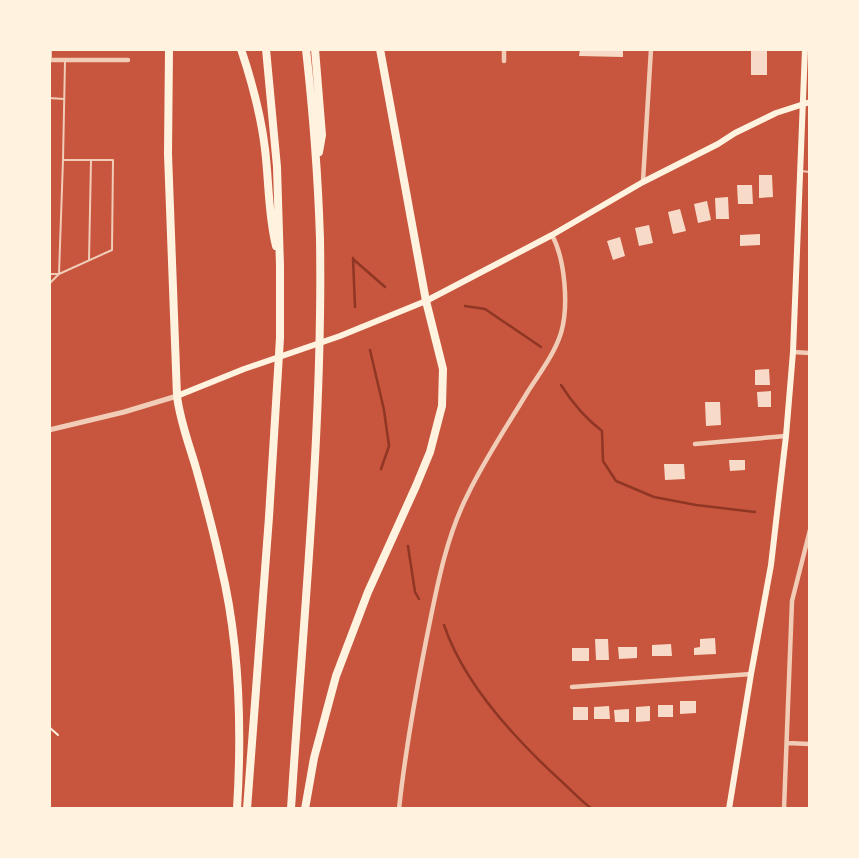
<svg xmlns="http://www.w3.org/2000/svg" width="859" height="858" font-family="'Noto Sans',sans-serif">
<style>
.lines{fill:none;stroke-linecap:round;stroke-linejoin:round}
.stream{stroke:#8f3625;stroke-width:2.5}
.building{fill:#f7dbc8}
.path{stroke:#fff3e0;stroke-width:2}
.service{stroke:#f1ccb7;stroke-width:2}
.minor{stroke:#f1ccb7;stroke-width:4.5}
.tertiary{stroke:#f1ccb7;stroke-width:5}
.secondary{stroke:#fff3e0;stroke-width:6}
.motorway{stroke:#fff3e0;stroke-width:8}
</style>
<rect width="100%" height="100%" fill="#c8553d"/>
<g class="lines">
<path class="stream" d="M 353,258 L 355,307
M 353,259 L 385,287
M 465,306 L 485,309 L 541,347
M 370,350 L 384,410 L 389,446 L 381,469
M 561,385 C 573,404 585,418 602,431 L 603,461 L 616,481 L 654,497 L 696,505 L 755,512
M 408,546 L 415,592 L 419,599
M 444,625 C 464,684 514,738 560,780 C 571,790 580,800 592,809"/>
</g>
<path class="building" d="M 580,49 L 623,49 L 623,57 L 579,56 Z
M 751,49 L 767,49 L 767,75 L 751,75 Z
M 759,175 L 772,175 L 773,197 L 759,198 Z
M 737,185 L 752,185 L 753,204 L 738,204 Z
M 728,197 L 729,219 L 716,219 L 715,198 Z
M 707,201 L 711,220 L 698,223 L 694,204 Z
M 680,209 L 686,231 L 673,234 L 668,212 Z
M 649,225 L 653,243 L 639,246 L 635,228 Z
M 760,234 L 760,245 L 740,246 L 740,235 Z
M 620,237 L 625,256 L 613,260 L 607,241 Z
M 769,369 L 770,385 L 755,385 L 755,370 Z
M 771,391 L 771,407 L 758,407 L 757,392 Z
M 705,402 L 720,402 L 721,425 L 706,426 Z
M 729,460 L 745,460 L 745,470 L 730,471 Z
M 664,464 L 684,464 L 685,479 L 665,480 Z
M 715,638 L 716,654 L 694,655 L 694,648 L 700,647 L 700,639 Z
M 595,639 L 608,639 L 609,660 L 596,660 Z
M 671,644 L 672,656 L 652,656 L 652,645 Z
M 618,647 L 637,647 L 637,658 L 619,659 Z
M 572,648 L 589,648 L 589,661 L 572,661 Z
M 680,701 L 696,701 L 696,713 L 680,714 Z
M 658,705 L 673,705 L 673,717 L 658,717 Z
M 609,706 L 610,719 L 594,719 L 594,707 Z
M 650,706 L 650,721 L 636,722 L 636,707 Z
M 573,707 L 588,707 L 588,720 L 573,720 Z
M 629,709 L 629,722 L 615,722 L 614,710 Z"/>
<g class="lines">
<path class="path" d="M 49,727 L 58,735"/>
<path class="service" d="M 51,49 L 51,59
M 49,98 L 64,99
M 801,171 L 810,172
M 89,260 L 91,161
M 49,274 L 59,274 L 63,160
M 49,284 L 59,274 L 112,250 L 113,160 L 63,160 L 65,61"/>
<path class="minor" d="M 49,60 L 128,60
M 504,61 L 504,49
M 643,181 L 651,49
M 793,352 L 810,353
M 695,444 L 786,436
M 572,687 L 751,674
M 787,743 L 810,744
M 399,809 C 405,753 415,697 426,641 C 436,592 445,539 468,494 C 485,459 507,426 527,393 C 539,374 554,355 561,333 C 569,306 565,259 552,235
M 784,809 L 792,601 L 810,530"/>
<path class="tertiary" d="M 49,430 L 124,412 L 177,396"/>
<path class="secondary" d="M 177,396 L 244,369 L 340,336 L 426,301 L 552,235 L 643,182 L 718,144 L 735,133 L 776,113 L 810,102
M 729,809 L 751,674 L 771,565 L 786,436 L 793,352 L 805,49"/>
<path class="motorway" d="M 169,49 L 168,154 L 177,396 C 180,421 189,444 196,468 C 205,500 214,533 221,566 C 240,645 242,728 237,809
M 241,49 C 252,82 261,115 265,149 C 269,181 268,214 276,246
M 315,49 L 322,135 L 319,152
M 247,809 L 269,517 L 280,338 L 280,266 L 277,167 L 266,49
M 291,809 C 303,620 323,428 320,239 C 318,175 313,112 306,49
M 305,809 L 314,758 L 336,676 L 368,592 L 416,486 L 430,452 L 442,406 L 443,369 L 426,301 L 380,49"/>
</g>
<rect width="859" height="858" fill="none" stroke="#fff3e0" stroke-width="102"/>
</svg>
